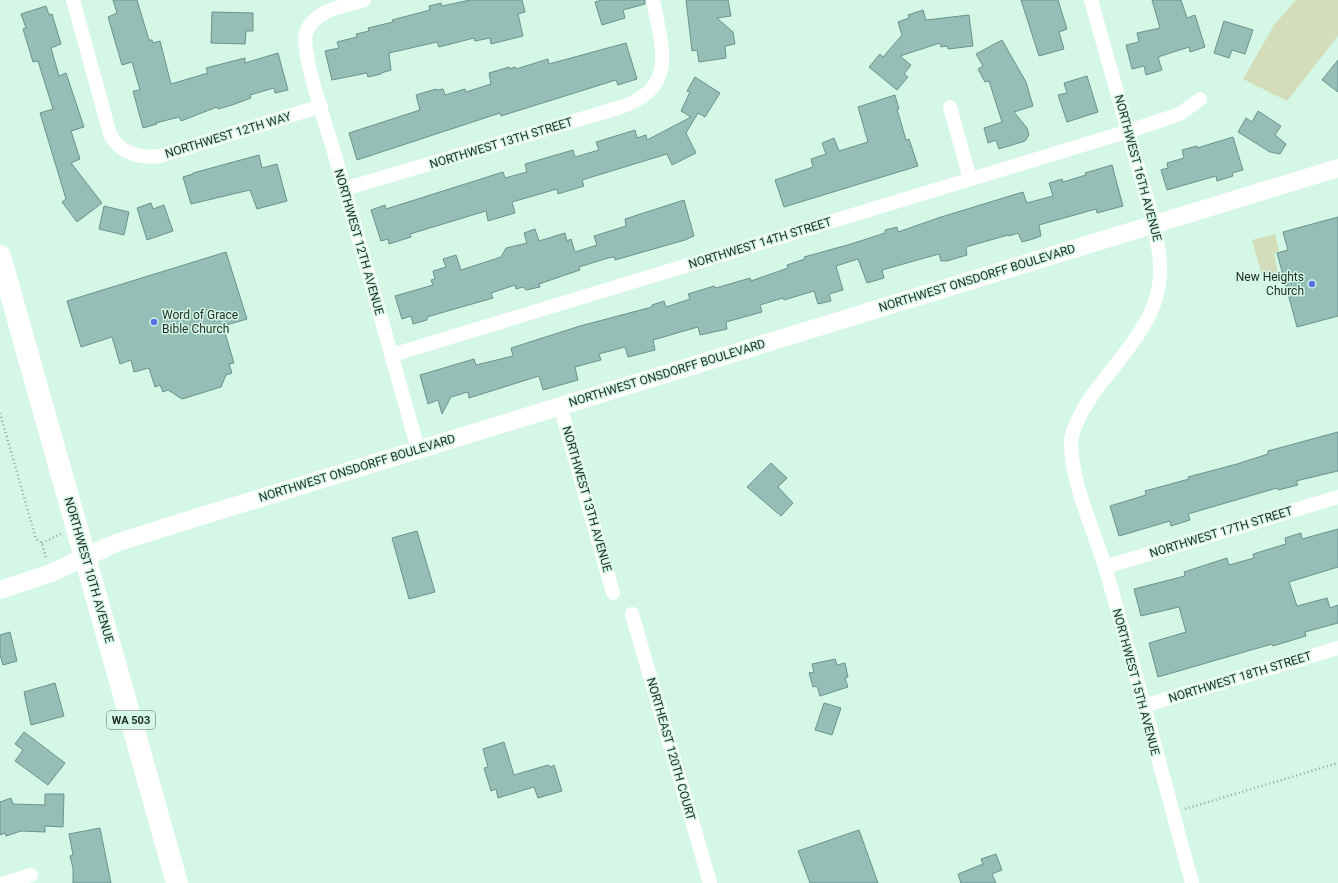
<svg xmlns="http://www.w3.org/2000/svg" width="1338" height="883" font-family="Roboto,sans-serif">
<style>
.green{fill:#d3ddbb}
.building{fill:#95beb7;stroke:#6b928c}
.lines{fill:none;stroke-linecap:round;stroke-linejoin:round}
.path{stroke:#8da89a;stroke-width:2.5;stroke-dasharray:1 3;stroke-linecap:butt}
.minor{stroke:#fff;stroke-width:14}
.tertiary{stroke:#fff;stroke-width:18}
.primary{stroke:#fff;stroke-width:22}
.poi-dot{fill:#596fe6;stroke:#d5f8e6;stroke-width:1.5}
.labels{text-anchor:middle;dominant-baseline:central;stroke-width:3;stroke-linejoin:round;paint-order:stroke}
.shield{fill:#d5f8e6;stroke:#55685f;stroke-width:1}
.shield-label{font-size:11px;font-weight:bold;fill:#1e2b25}
.street-label{font-size:12px;fill:#1e2b25;stroke:#d5f8e6}
.poi-label{font-size:12px;fill:#1e2b25;stroke:#d5f8e6;text-anchor:end}
</style>
<rect width="100%" height="100%" fill="#d5f8e6"/>
<path class="green" d="M 1296,0 L 1338,0 L 1338,36 L 1287,101 L 1243,79 L 1274,25 Z
M 1275,234 L 1279,251 L 1274,254 L 1278,272 L 1262,276 L 1252,240 Z"/>
<path class="building" d="M 113,0 L 137,0 L 149,40 L 152,40 L 153,43 L 160,41 L 171,84 L 208,73 L 206,68 L 245,58 L 245,63 L 278,53 L 288,90 L 275,93 L 274,88 L 250,95 L 251,98 L 232,105 L 218,109 L 217,107 L 181,121 L 179,117 L 156,123 L 157,124 L 143,128 L 133,91 L 140,90 L 132,62 L 122,65 L 108,17 L 117,13 Z
M 470,0 L 522,0 L 525,12 L 518,14 L 523,36 L 491,44 L 490,38 L 475,41 L 474,38 L 439,47 L 437,42 L 389,53 L 391,70 L 381,73 L 381,74 L 368,77 L 367,73 L 332,80 L 325,51 L 339,48 L 337,42 L 357,37 L 356,34 L 369,31 L 368,28 L 393,22 L 392,20 L 430,10 L 429,6 L 441,3 L 442,6 Z
M 602,0 L 645,0 L 645,4 L 623,10 L 625,18 L 602,25 L 595,2 Z
M 686,0 L 728,0 L 731,16 L 717,18 L 733,32 L 735,44 L 725,46 L 726,58 L 699,62 L 697,50 L 692,51 Z
M 1021,0 L 1058,0 L 1067,29 L 1059,32 L 1064,49 L 1039,56 Z
M 1152,0 L 1181,0 L 1187,18 L 1195,15 L 1205,47 L 1190,52 L 1189,47 L 1158,57 L 1162,70 L 1146,75 L 1144,66 L 1132,69 L 1126,45 L 1139,42 L 1137,33 L 1160,28 Z
M 46,6 L 49,15 L 52,14 L 61,44 L 51,48 L 59,76 L 66,73 L 84,127 L 71,131 L 80,159 L 71,163 L 102,203 L 77,222 L 62,202 L 66,199 L 40,113 L 53,109 L 38,61 L 33,62 L 23,29 L 26,28 L 21,14 Z
M 923,10 L 926,20 L 969,15 L 973,46 L 948,49 L 947,46 L 941,47 L 940,43 L 900,56 L 911,65 L 904,74 L 908,77 L 897,90 L 869,67 L 880,54 L 883,57 L 902,35 L 898,22 L 909,18 L 908,15 Z
M 212,12 L 253,13 L 253,31 L 246,31 L 245,44 L 211,43 Z
M 1224,21 L 1253,30 L 1245,54 L 1232,50 L 1229,58 L 1214,53 Z
M 1002,40 L 1026,82 L 1033,106 L 1014,112 L 1027,128 L 1029,135 L 1025,141 L 999,149 L 996,140 L 988,143 L 984,128 L 1002,122 L 989,81 L 985,82 L 978,69 L 983,66 L 976,54 Z
M 626,43 L 637,79 L 618,85 L 616,80 L 501,116 L 500,113 L 357,160 L 349,133 L 420,110 L 416,95 L 436,89 L 437,90 L 443,89 L 445,95 L 465,89 L 466,92 L 491,84 L 489,73 L 509,67 L 509,69 L 515,67 L 516,69 L 548,59 L 549,64 Z
M 1338,60 L 1338,92 L 1322,80 Z
M 1087,76 L 1098,112 L 1067,122 L 1058,95 L 1067,93 L 1064,83 Z
M 695,77 L 720,93 L 705,117 L 698,113 L 686,133 L 696,153 L 672,165 L 667,154 L 582,180 L 584,186 L 558,194 L 557,189 L 512,202 L 515,213 L 488,221 L 486,211 L 410,234 L 411,237 L 389,244 L 388,239 L 381,241 L 371,210 L 385,205 L 386,209 L 503,172 L 505,178 L 527,172 L 525,164 L 573,150 L 575,157 L 599,150 L 596,142 L 635,130 L 637,138 L 646,135 L 647,140 L 691,117 L 681,111 L 690,92 L 687,91 Z
M 895,95 L 899,109 L 897,109 L 906,140 L 909,139 L 918,166 L 784,207 L 775,180 L 813,167 L 811,159 L 826,154 L 822,143 L 834,138 L 839,151 L 868,142 L 858,107 Z
M 1258,111 L 1281,126 L 1275,135 L 1286,144 L 1280,154 L 1270,152 L 1238,132 L 1246,118 L 1252,122 Z
M 1233,137 L 1243,170 L 1232,173 L 1233,176 L 1217,181 L 1216,176 L 1167,190 L 1161,170 L 1168,168 L 1167,163 L 1184,158 L 1182,150 L 1197,146 L 1197,148 Z
M 259,155 L 262,168 L 277,164 L 287,201 L 257,209 L 250,190 L 191,204 L 183,177 L 193,174 L 193,173 Z
M 1112,165 L 1123,206 L 1097,213 L 1096,209 L 1039,225 L 1041,236 L 1033,239 L 1022,242 L 1018,233 L 1009,236 L 1008,235 L 966,247 L 967,255 L 947,261 L 941,261 L 939,254 L 882,270 L 884,278 L 867,283 L 858,259 L 836,266 L 843,290 L 829,294 L 831,301 L 818,304 L 814,291 L 784,300 L 783,298 L 760,305 L 762,312 L 726,322 L 727,329 L 700,335 L 698,327 L 653,340 L 655,350 L 628,357 L 625,347 L 599,354 L 601,360 L 575,367 L 578,380 L 543,390 L 539,376 L 469,398 L 468,392 L 451,397 L 442,414 L 438,400 L 428,404 L 420,375 L 474,359 L 476,365 L 513,356 L 511,348 L 580,326 L 652,307 L 652,305 L 664,301 L 666,307 L 690,299 L 688,294 L 714,286 L 716,288 L 750,278 L 751,281 L 788,268 L 787,265 L 805,259 L 804,257 L 851,244 L 885,233 L 885,230 L 897,227 L 898,232 L 941,217 L 1023,192 L 1027,203 L 1053,196 L 1049,183 L 1062,179 L 1063,182 L 1086,175 L 1085,173 Z
M 684,200 L 694,236 L 685,240 L 615,260 L 615,257 L 608,258 L 579,267 L 580,270 L 539,284 L 540,287 L 526,290 L 523,287 L 516,289 L 515,285 L 491,293 L 493,298 L 427,317 L 427,320 L 413,324 L 411,316 L 402,319 L 395,296 L 433,285 L 431,280 L 435,279 L 433,271 L 446,267 L 443,259 L 456,255 L 461,270 L 501,257 L 506,248 L 527,243 L 524,233 L 535,229 L 539,241 L 565,233 L 567,241 L 571,239 L 575,252 L 597,245 L 594,236 L 626,226 L 625,219 Z
M 151,203 L 153,209 L 164,205 L 173,231 L 147,240 L 137,208 Z
M 104,206 L 129,212 L 124,235 L 99,229 Z
M 1338,217 L 1338,316 L 1297,327 L 1277,253 L 1288,250 L 1283,232 Z
M 226,252 L 247,319 L 223,326 L 234,363 L 229,364 L 232,373 L 226,375 L 221,387 L 182,399 L 168,390 L 163,392 L 160,385 L 155,387 L 149,368 L 134,372 L 131,360 L 120,364 L 112,337 L 81,347 L 67,301 Z
M 1338,432 L 1338,471 L 1296,481 L 1298,485 L 1278,490 L 1277,488 L 1188,514 L 1190,520 L 1171,526 L 1170,521 L 1119,536 L 1110,506 L 1146,495 L 1145,491 L 1189,479 L 1188,477 L 1237,464 L 1268,454 L 1268,451 Z
M 771,463 L 787,478 L 778,487 L 793,503 L 781,516 L 747,487 Z
M 1338,529 L 1338,567 L 1289,582 L 1297,606 L 1327,598 L 1330,608 L 1338,605 L 1338,623 L 1305,632 L 1306,636 L 1273,646 L 1272,644 L 1158,677 L 1149,643 L 1186,632 L 1179,607 L 1141,616 L 1134,589 L 1185,576 L 1184,572 L 1227,558 L 1229,565 L 1254,558 L 1253,554 L 1286,544 L 1285,538 L 1301,533 L 1302,539 Z
M 417,531 L 435,592 L 409,599 L 392,538 Z
M 10,632 L 17,661 L 3,665 L 0,655 L 0,635 Z
M 835,659 L 837,665 L 845,663 L 848,677 L 845,678 L 848,687 L 820,696 L 817,686 L 813,687 L 809,673 L 814,672 L 812,664 Z
M 55,683 L 64,716 L 31,725 L 24,692 Z
M 824,703 L 841,708 L 832,735 L 815,730 Z
M 24,732 L 65,763 L 48,785 L 15,761 L 23,750 L 15,744 Z
M 504,742 L 514,775 L 548,765 L 551,767 L 554,765 L 562,791 L 538,798 L 534,787 L 498,798 L 496,789 L 491,791 L 484,768 L 488,767 L 483,749 Z
M 45,794 L 64,794 L 63,827 L 45,826 L 45,832 L 21,831 L 6,836 L 5,833 L 0,835 L 0,802 L 11,798 L 13,804 L 45,805 Z
M 100,828 L 111,883 L 73,883 L 73,868 L 70,856 L 73,855 L 69,834 Z
M 859,830 L 878,883 L 810,883 L 798,851 Z
M 996,854 L 1002,870 L 992,874 L 996,883 L 961,883 L 958,874 L 983,864 L 981,859 Z"/>
<g class="lines">
<path class="path" d="M 0,413 L 36,539 L 42,543 L 46,558
M 42,543 L 61,534
M 1185,809 L 1338,763"/>
<path class="minor" d="M 73,0 L 110,134 C 119,153 141,159 160,156 L 321,106
M 364,0 C 345,6 313,10 306,33 C 301,52 325,123 332,145 C 361,246 389,348 418,449
M 1091,0 L 1154,224 C 1158,246 1163,268 1158,290 C 1151,327 1115,364 1093,394 C 1085,406 1072,426 1071,442 C 1071,482 1093,528 1105,567 C 1136,672 1163,778 1192,883
M 950,107 L 970,179
M 344,189 L 618,108 C 679,89 662,49 653,0
M 392,355 L 1129,131 L 1180,114 L 1200,99
M 560,406 L 613,593
M 1105,567 L 1338,497
M 632,614 L 710,883
M 1143,706 L 1338,648
M 5,883 L 31,875"/>
<path class="tertiary" d="M 0,590 L 51,573 L 116,543 L 192,519 L 1338,168"/>
<path class="primary" d="M 0,256 L 177,883"/>
</g>
<g class="poi-dot">
<circle cx="1312" cy="284" r="4"/>
<circle cx="154" cy="322" r="4"/>
</g>
<g class="labels">
<rect class="shield" x="107" y="711" width="48" height="18" rx="3"/>
<g class="shield-label">
<text x="131" y="720">WA 503</text>
</g>
<g class="street-label">
<text transform="translate(228 135) rotate(-17)">NORTHWEST 12TH WAY</text>
<text transform="translate(501 143) rotate(-17)">NORTHWEST 13TH STREET</text>
<text transform="translate(1138 168) rotate(75)">NORTHWEST 16TH AVENUE</text>
<text transform="translate(359 242) rotate(74)">NORTHWEST 12TH AVENUE</text>
<text transform="translate(760 243) rotate(-17)">NORTHWEST 14TH STREET</text>
<text transform="translate(977 278) rotate(-17)">NORTHWEST ONSDORFF BOULEVARD</text>
<text transform="translate(667 373) rotate(-17)">NORTHWEST ONSDORFF BOULEVARD</text>
<text transform="translate(357 468) rotate(-17)">NORTHWEST ONSDORFF BOULEVARD</text>
<text transform="translate(587 499) rotate(74)">NORTHWEST 13TH AVENUE</text>
<text transform="translate(1221 532) rotate(-17)">NORTHWEST 17TH STREET</text>
<text transform="translate(89 570) rotate(74)">NORTHWEST 10TH AVENUE</text>
<text transform="translate(1240 677) rotate(-17)">NORTHWEST 18TH STREET</text>
<text transform="translate(1136 682) rotate(75)">NORTHWEST 15TH AVENUE</text>
<text transform="translate(671 749) rotate(74)">NORTHEAST 120TH COURT</text>
</g>
<g class="poi-label">
<text x="1304" y="277">New Heights<tspan x="1304" dy="14">Church</tspan></text>
<text x="162" y="315" text-anchor="start">Word of Grace<tspan x="162" dy="14">Bible Church</tspan></text>
</g>
</g>
</svg>
